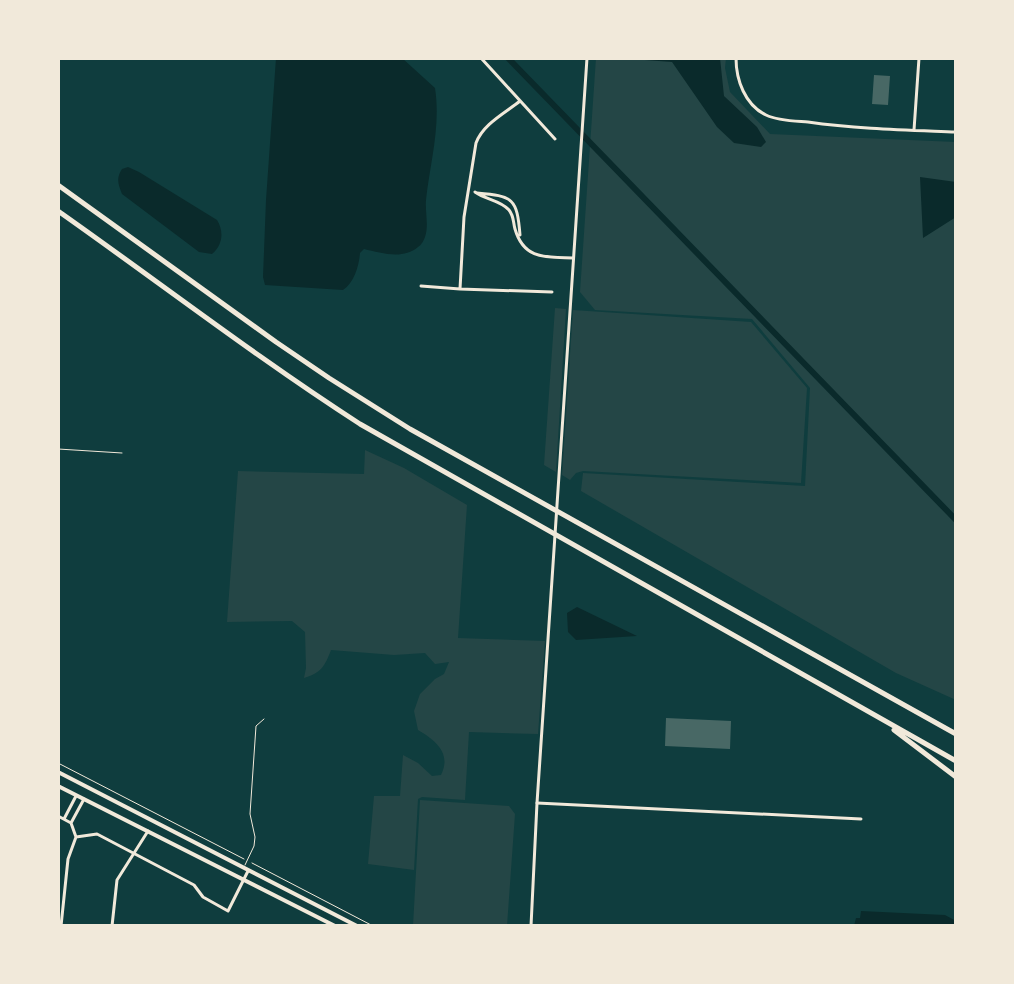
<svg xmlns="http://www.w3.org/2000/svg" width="1014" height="984" font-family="Roboto,sans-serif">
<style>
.green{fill:#244646}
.water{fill:#0a2a2b}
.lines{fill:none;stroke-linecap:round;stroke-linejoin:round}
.canal{stroke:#0a2a2b;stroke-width:6}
.building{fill:#486865}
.path{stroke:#f1e9da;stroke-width:1}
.service{stroke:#f1e9da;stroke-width:1}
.minor{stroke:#f1e9da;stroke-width:3}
.tertiary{stroke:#f1e9da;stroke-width:3}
.primary{stroke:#f1e9da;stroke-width:4}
.motorway{stroke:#f1e9da;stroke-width:5}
</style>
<rect width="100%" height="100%" fill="#0f3d3e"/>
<path class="green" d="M 596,58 L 726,58 L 725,68 L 730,92 L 770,134 L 956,142 L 956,700 L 896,673 L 581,491 L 583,473 L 805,486 L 810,388 L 752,319 L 595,310 L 580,292 Z
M 555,308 L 566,309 L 556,472 L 544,465 Z
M 573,310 L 751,322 L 807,388 L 801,483 L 583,471 L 576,473 L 570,480 L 562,475 Z
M 365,450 L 404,468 L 467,505 L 458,638 L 545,641 L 538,734 L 469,732 L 465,800 L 422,797 L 418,799 L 414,870 L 368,864 L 374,796 L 400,796 L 403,755 L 418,763 L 432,776 L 441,775 C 452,753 435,740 418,730 L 414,711 L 420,694 L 435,679 L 444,674 L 449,662 L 435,664 L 425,653 L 394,655 L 331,650 C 325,666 321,673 304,678 L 306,668 L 305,632 L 292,621 L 227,622 L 238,471 L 364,474 Z
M 420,800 L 509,806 L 515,814 L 507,926 L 413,926 Z"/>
<path class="water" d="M 276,58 L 402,58 L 435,88 C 441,126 430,163 426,200 C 425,212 429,226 425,237 C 423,242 422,244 418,247 C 403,260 381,253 364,249 L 360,253 C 359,266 354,283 343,290 L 265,285 L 263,277 L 266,200 Z
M 618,58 L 720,58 L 724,96 L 757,127 L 766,142 L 761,147 L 734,143 L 717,127 L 672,62 Z
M 128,167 L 139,172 L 217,220 C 224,231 223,245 212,254 L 199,252 L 122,194 C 118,184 116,178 122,169 Z
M 920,177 L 956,182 L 956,217 L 923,238 Z
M 577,607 L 637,636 L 576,640 L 568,632 L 567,613 Z
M 861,911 L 945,915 L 956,921 L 956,926 L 854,926 L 856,918 L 860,918 Z"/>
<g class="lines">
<path class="canal" d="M 508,58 L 956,520"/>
</g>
<path class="building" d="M 874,75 L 890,76 L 888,105 L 872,104 Z
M 666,718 L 731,721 L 730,749 L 665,746 Z"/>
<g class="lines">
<path class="path" d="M 58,449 L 122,453
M 58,692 L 58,702
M 58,763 L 244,859
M 252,863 L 373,926"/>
<path class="service" d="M 245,865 L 254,846 L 255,837 L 250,814 L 256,726 L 264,719"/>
<path class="minor" d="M 481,58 L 555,139
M 736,58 C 736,80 745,105 766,115 C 778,121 795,121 808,122 C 857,129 907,130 956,132
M 914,130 L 919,58
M 475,192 C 486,200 500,200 509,210 C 514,216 513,222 515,229 C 524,260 546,257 573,258
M 477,193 C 513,196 517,198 520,235
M 421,286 L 460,289 L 552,292
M 460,289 L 464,217 L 476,143 C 483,124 505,113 520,101
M 537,803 L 861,819
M 58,816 L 71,823 L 76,837 L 97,834 L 194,885 L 203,897 L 228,911 L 248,871
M 64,819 L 76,796
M 71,823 L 84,799
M 61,926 L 68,859 L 76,837
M 112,926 L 117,880 L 148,831"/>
<path class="tertiary" d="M 531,926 L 537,803 L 587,58"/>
<path class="primary" d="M 58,772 L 357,926
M 58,786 L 335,926"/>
<path class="motorway" d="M 58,185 L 276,342 L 329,378 L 410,429 L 956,734
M 58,211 C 159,282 256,357 360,424 L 956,761
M 894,730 L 956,777"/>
</g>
<rect width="1014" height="984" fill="none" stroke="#f1e9da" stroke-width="120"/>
</svg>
